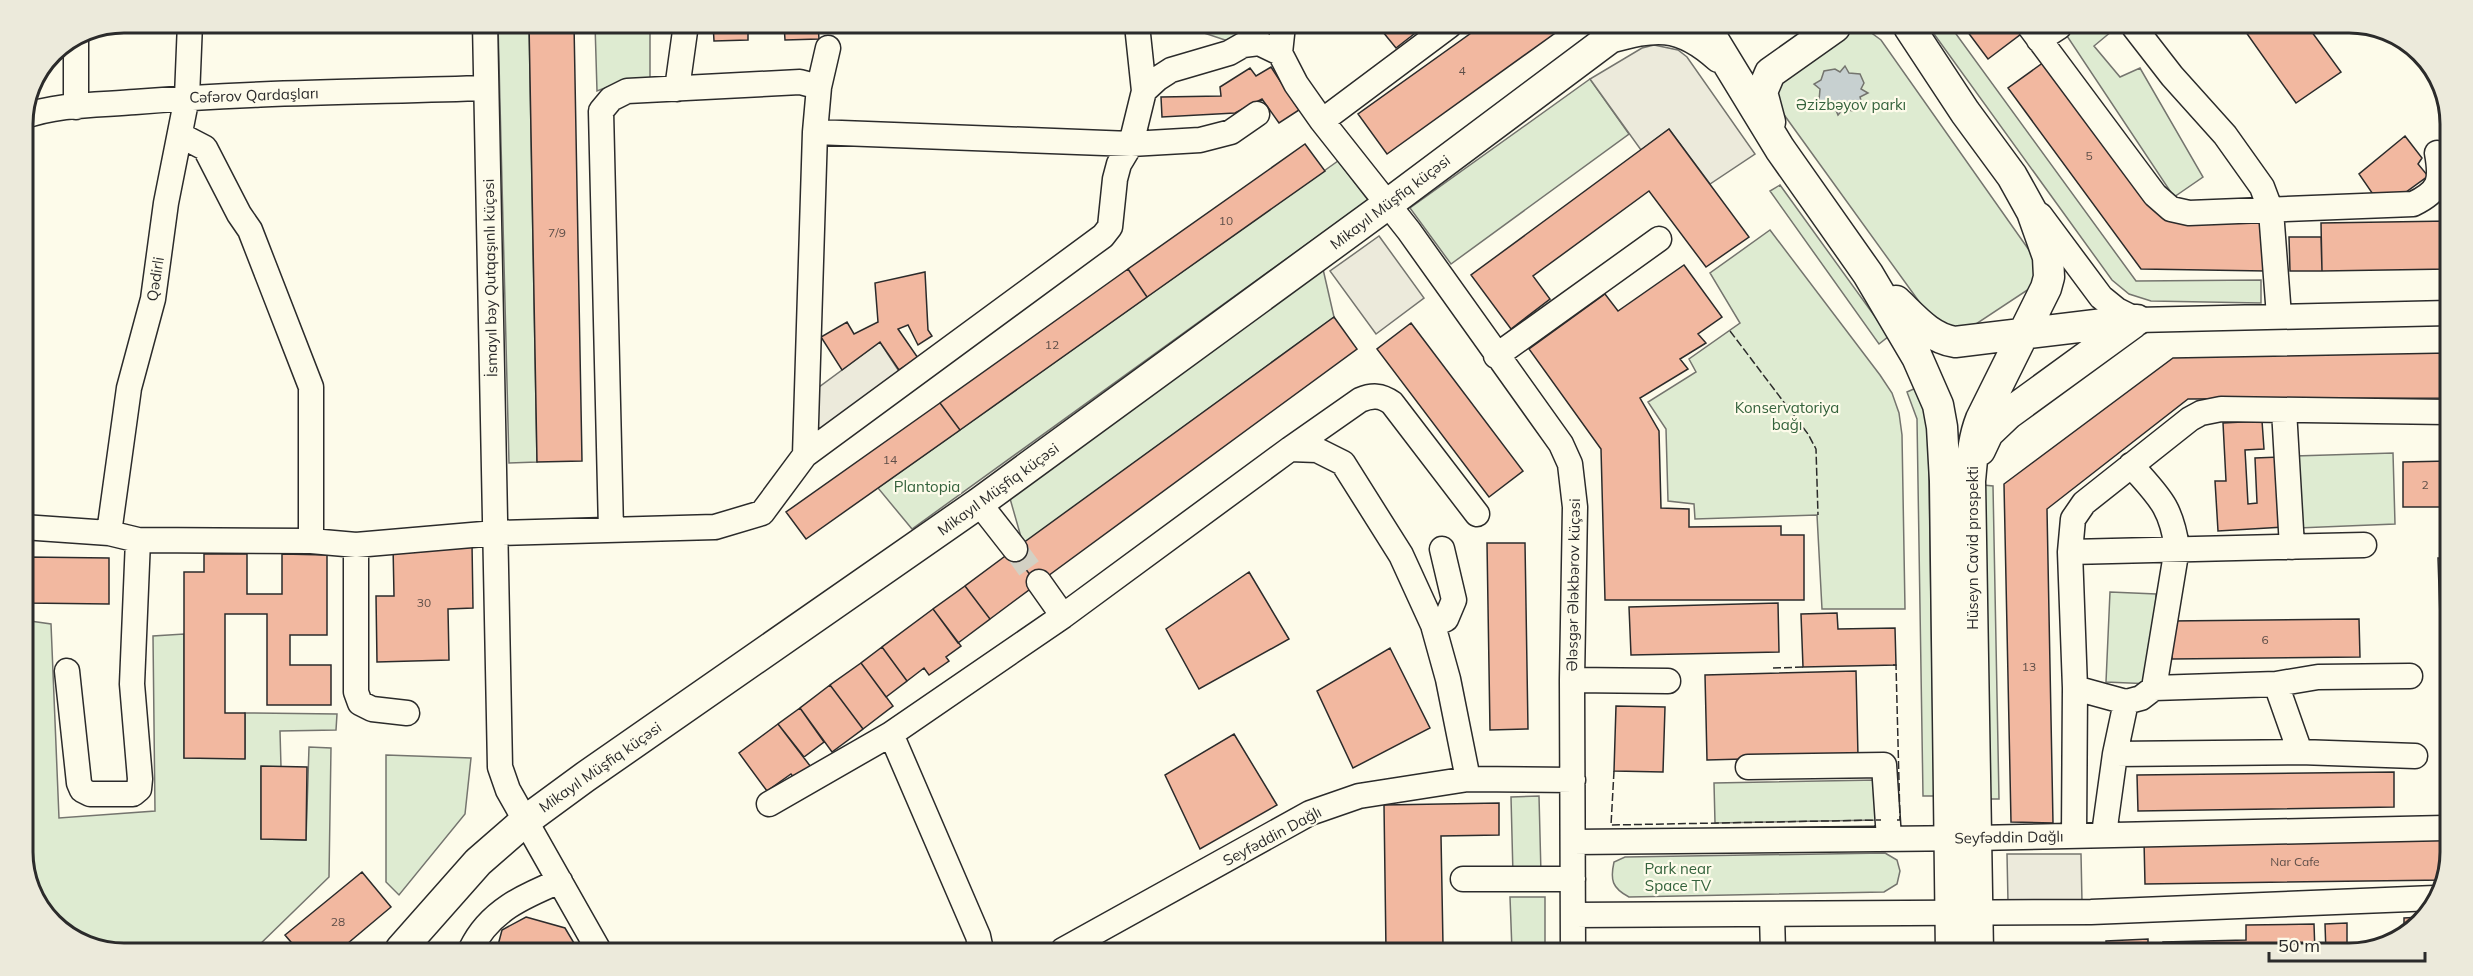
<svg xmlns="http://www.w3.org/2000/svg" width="2473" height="976" font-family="Mulish,sans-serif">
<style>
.green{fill:#deebd1;stroke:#74746e;stroke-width:1.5}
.parking{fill:#eceadb;stroke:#74746e;stroke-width:1.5}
.water{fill:#c7d0d0;stroke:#74746e;stroke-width:1.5}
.building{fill:#f2b8a0;stroke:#2b2b2b;stroke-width:1.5}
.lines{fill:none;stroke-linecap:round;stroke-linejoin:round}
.minor-tunnel{stroke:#d3d1c4;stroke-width:24;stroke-dasharray:24 12;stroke-linecap:butt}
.minor-casing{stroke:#2b2b2b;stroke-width:27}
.major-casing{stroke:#2b2b2b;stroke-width:33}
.minor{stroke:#fdfbea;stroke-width:24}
.major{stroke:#fdfbea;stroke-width:30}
.fence{stroke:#2b2b2b;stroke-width:1.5;stroke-dasharray:8 3;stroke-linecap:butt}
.labels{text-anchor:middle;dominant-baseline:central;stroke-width:4.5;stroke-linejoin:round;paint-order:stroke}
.number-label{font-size:12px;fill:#5d4e48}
.street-label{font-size:15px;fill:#2b2b2b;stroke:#fdfbea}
.park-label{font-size:15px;fill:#34623c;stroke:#fdfbea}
.rim{fill:none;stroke:#2b2b2b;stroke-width:3}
</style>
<rect width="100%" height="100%" fill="#fdfbea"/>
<path class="green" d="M 498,23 L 529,23 L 537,462 L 509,463 Z
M 595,24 L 650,24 L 650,80 L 626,80 L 597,91 Z
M 1193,25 L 1273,25 L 1270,55 L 1189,28 Z
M 1929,27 L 1951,27 L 2136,281 L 2261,280 L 2261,303 L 2151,301 L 2129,294 L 2112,280 Z
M 2061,27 L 2111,27 L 2112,31 L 2094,46 L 2120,77 L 2140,68 L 2203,177 L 2174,197 Z
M 1851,28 L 1866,29 L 1881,40 L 2036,260 L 2037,270 L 2032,287 L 1967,330 L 1936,325 L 1777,105 L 1776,82 L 1844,31 Z
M 1590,79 L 1629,134 L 1451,264 L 1410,208 Z
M 1338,161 L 1368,200 L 912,529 L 878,488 Z
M 1780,185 L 1889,336 L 1879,344 L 1770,191 Z
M 1770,230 L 1880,375 L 1892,393 L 1899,413 L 1902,435 L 1905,609 L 1822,609 L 1817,515 L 1695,519 L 1694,504 L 1668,501 L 1666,429 L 1648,402 L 1696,372 L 1689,359 L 1740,323 L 1710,273 Z
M 1323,269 L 1334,317 L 1023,544 L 1009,495 Z
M 1918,387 L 1928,418 L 1934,796 L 1923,796 L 1917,419 L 1907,392 Z
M 2393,453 L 2395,524 L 2298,528 L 2295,456 Z
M 1983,485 L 1993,486 L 1999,799 L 1988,799 Z
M 2110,592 L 2156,594 L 2152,684 L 2106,682 Z
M 23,620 L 51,624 L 59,818 L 155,811 L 153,636 L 184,634 L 184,758 L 245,758 L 245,713 L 337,714 L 336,730 L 280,731 L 281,767 L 261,767 L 261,839 L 306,840 L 309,747 L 331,748 L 329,877 L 256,948 L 91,948 L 44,914 L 23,859 Z
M 386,755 L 471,758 L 465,814 L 399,895 L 386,882 Z
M 1878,780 L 1880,820 L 1715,823 L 1714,783 Z
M 1539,796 L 1541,874 L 1513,875 L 1511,797 Z
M 1885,853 L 1897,860 L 1900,871 L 1897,884 L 1884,892 L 1629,897 C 1612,888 1610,880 1614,862 L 1625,857 Z
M 1510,897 L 1545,897 L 1545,952 L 1512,951 Z"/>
<path class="parking" d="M 1654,45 L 1678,50 L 1687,57 L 1755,154 L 1710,184 L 1669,129 L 1641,150 L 1590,79 L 1642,48 Z
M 1379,236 L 1424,298 L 1376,334 L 1330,271 Z
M 880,342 L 906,382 L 805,455 L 807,396 Z
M 2007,854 L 2081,854 L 2082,902 L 2008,902 Z"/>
<path class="water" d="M 1845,66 L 1849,73 L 1860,74 L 1864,83 L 1861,89 L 1868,93 L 1860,97 L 1862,104 L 1853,111 L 1843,109 L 1838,115 L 1835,108 L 1830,108 L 1819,101 L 1820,89 L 1814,84 L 1821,80 L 1824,71 L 1835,69 L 1840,72 Z"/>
<path class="building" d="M 529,23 L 574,24 L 582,461 L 537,462 Z
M 713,24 L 818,24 L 819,39 L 785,40 L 784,25 L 748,27 L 748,40 L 714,41 Z
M 1378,26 L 1422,26 L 1423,27 L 1396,48 Z
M 1481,26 L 1565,26 L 1387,154 L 1358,114 Z
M 1964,27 L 2022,27 L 2025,31 L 1988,59 Z
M 2243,28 L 2309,28 L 2341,72 L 2296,103 Z
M 2051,57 L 2169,221 L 2265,223 L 2266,271 L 2141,269 L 2008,88 Z
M 1271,67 L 1299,110 L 1279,123 L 1262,99 L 1235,113 L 1162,117 L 1161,97 L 1221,96 L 1220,87 L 1250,68 L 1256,76 Z
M 1669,129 L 1749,237 L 1706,267 L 1649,191 L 1533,276 L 1550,299 L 1511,329 L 1471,275 Z
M 2405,136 L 2422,158 L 2418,164 L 2428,176 L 2395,200 L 2379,203 L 2359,174 Z
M 1305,144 L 1325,171 L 1147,297 L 1128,269 Z
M 2450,221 L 2449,269 L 2322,271 L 2321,223 Z
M 2289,237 L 2321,237 L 2322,271 L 2290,271 Z
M 1684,265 L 1722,317 L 1698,334 L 1706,343 L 1680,359 L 1688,369 L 1640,398 L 1659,431 L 1661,508 L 1689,509 L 1689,527 L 1781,526 L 1781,535 L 1804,535 L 1804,600 L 1605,600 L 1601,449 L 1529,349 L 1605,294 L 1618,311 Z
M 1128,269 L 1147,297 L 960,430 L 940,403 Z
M 925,272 L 928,330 L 932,336 L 918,345 L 908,325 L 898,329 L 918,358 L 899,370 L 880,342 L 842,370 L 821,337 L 847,322 L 854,334 L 878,322 L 875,283 Z
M 1334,317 L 1357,349 L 1037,584 L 1012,551 Z
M 1411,323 L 1523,471 L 1489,497 L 1377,349 Z
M 2449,353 L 2448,398 L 2188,399 L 2047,509 L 2053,823 L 2011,822 L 2004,484 L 2173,358 Z
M 940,403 L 960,430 L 806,539 L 786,512 Z
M 2262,421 L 2264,449 L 2245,450 L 2248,504 L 2257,503 L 2255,458 L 2280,457 L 2284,527 L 2218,531 L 2215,481 L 2226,481 L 2223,423 Z
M 2448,461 L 2448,507 L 2403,507 L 2403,462 Z
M 472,543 L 473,608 L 448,609 L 449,660 L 377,662 L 376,596 L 394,596 L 393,545 Z
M 1487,543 L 1525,543 L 1528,729 L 1490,730 Z
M 1012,551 L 1037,584 L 990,619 L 965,586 Z
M 204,554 L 247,554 L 247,594 L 282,594 L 282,554 L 327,555 L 327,635 L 290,635 L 290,665 L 331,665 L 331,705 L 267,705 L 267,614 L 225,614 L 225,713 L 245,713 L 245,759 L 184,758 L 184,572 L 204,572 Z
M 26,557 L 109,558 L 109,604 L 25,603 Z
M 2438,558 L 2447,558 L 2447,647 L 2441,647 Z
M 1249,572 L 1289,639 L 1199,689 L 1166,629 Z
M 965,586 L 990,619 L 958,643 L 933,609 Z
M 1778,603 L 1779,652 L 1631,655 L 1629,607 Z
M 933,609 L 961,646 L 946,657 L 949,661 L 929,675 L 924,668 L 907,681 L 882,647 Z
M 1837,613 L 1838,629 L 1895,628 L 1896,665 L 1803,667 L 1801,614 Z
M 2359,619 L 2360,657 L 2172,659 L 2171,621 Z
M 882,647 L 907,681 L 886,697 L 861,663 Z
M 1390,648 L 1430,728 L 1353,768 L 1317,691 Z
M 861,663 L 893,706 L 863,729 L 830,685 Z
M 1856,671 L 1858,756 L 1707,760 L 1705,675 Z
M 830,685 L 863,729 L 832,752 L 800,708 Z
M 1616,706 L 1665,707 L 1663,772 L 1614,771 Z
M 800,708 L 824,742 L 804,757 L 778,724 Z
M 778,724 L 814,771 L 798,783 L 791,774 L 767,791 L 739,753 Z
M 1234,734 L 1277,805 L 1200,849 L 1165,775 Z
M 2442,765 L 2446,765 L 2446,807 L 2444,807 Z
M 261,766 L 307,767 L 306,840 L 261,839 Z
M 2394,772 L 2394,807 L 2138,811 L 2137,775 Z
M 1499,803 L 1499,835 L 1441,836 L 1443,945 L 1505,944 L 1505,951 L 1386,951 L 1384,805 Z
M 2445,837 L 2445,880 L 2145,884 L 2144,841 Z
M 362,872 L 391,907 L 341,949 L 296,948 L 285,935 Z
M 526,917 L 565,928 L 574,943 L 572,949 L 497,949 L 502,930 Z
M 2422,917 L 2411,933 L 2404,935 L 2404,918 Z
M 2347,923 L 2347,950 L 2360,950 L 2349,953 L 2326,953 L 2325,924 Z
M 2314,924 L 2315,953 L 2163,953 L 2163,942 L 2246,940 L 2246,925 Z
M 2148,939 L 2148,953 L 2106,953 L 2106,941 Z
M 1752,943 L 1753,952 L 1605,952 L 1605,945 Z
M 1786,948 L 1878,948 L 1878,952 L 1786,952 Z
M 2022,950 L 2083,950 L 2083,953 L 2022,953 Z"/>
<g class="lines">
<path class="minor-tunnel" d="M 1015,549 L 1039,582"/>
<defs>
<path id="minor" d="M 485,23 L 500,767 L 508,790 L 598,949
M 1283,25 L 1280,53 L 1296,84 L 1322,121 L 1409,231 L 1561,444 L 1570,464 L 1575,507 L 1572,680 L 1573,952
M 2030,27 L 2155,195 L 2171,209 L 2189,213 L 2413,204 C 2440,191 2442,181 2437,153
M 2134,27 L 2172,76 L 2225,135 L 2262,187 L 2271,211 L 2279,316
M 2039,40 L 2059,27
M 677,89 L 686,24
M 1144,91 L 1157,79 L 1171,70 L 1229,53 L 1243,45 L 1259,43 L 1280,53
M 76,107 L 76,36
M 23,117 C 57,104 99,105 135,102 C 252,92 369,92 486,88
M 1322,121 L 1449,26
M 815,132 L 1131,144 L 1200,140 L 1231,132 L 1257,114
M 180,135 L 205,148 L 239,214 L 250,230 L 311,387 L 311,541
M 2040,215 L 2101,297 L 2117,310 L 2137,320 L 2449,313
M 1496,356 L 1659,239
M 2284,410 L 2292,547
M 1290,449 L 1360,400 C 1372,395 1381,395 1392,403 L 1477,514
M 805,455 L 815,132 L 819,87 L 828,48
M 2131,465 C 2158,496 2171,505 2177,548 L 2154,688
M 979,503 L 1015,549
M 23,527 L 109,533 L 138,540 L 311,541 L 356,545 L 495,533 L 715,527 L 762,513 L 805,455 L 1103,236 L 1110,227 L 1115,179 L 1119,164 L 1131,144 L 1144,91 L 1137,25
M 611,530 L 601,111 L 611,99 L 627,91 L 800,82 L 819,87
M 109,533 L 129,388 L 153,299 L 166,203 L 187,97 L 190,23
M 356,545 L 356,692 L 360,703 L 372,709 L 407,713
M 2070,552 L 2364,545
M 1039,582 L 1063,616
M 1433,625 L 1446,619 L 1454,600 L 1442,549
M 67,671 L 79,783 L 82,790 L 90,794 L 133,794 L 139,789 L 140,779 L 132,684 L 138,540
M 1572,680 L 1668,681
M 2276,684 L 2300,752
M 2075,688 L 2126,702
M 891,734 L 978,936 L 981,950
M 2115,754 L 2126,702 L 2141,698 L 2154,688 L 2276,684 L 2318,677 L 2410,676
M 1748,767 L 1884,765 L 1889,839
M 769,804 L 891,734 L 1063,616 L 1290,449 L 1317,450 L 1343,463 L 1401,555 L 1433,625 L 1448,679 L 1468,779
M 2104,834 L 2115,754 L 2300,752 L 2415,756
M 2074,835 L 2075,688 L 2070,552 L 2073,519 L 2084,503 L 2190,419 L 2201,413 L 2221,409 L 2448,412
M 1573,842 L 1976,838 L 2445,828
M 1463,879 L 1573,879
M 1573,915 L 2091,912 L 2435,898
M 1772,915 L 1773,952
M 471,949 C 489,911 524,896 560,881
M 1063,950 L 1310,813 L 1359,796 L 1468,779 L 1573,780"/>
<path id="major" d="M 1705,26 L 1780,149 L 1868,274 L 1917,357 L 1938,405 L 1942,427 L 1945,481 L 1951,953
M 1909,27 L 1965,112 L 2012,176 L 2032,212 L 2048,257 L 2049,277 L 2046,288 L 1981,419 C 1973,439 1972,460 1970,481 L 1978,953
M 1606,39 C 1655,25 1679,21 1719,57
M 1770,122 L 1762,92 L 1770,73 L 1835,27
M 1896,301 C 1914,318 1930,338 1955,342 L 2137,320
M 1980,450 L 1988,433 L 2008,414 L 2133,323
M 401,949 L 478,862 L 525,821 L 585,777 L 979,503 L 1388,204 L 1626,26"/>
</defs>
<use href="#minor" class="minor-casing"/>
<use href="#major" class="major-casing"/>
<use href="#minor" class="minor"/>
<use href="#major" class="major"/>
<path class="fence" d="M 2361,28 L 2364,31 L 2368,28
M 1730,331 L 1808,434 L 1816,449 L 1818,515
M 1893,665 L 1896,665 L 1900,820 L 1897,820
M 1773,668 L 1806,667
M 1614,771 L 1611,825 L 1881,820"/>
</g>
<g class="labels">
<g class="number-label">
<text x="1462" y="70">4</text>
<text x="2089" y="155">5</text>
<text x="1226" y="220">10</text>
<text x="557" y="232">7/9</text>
<text x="1052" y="344">12</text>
<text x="890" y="459">14</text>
<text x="2425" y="484">2</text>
<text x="424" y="602">30</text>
<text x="2265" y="639">6</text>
<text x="2029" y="666">13</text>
<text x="2295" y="861">Nar Cafe</text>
<text x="338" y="921">28</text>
</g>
<g class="street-label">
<text transform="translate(254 95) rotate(-2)">Cəfərov Qardaşları</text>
<text transform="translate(1390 202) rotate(-37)">Mikayıl Müşfiq küçəsi</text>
<text transform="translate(490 278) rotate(-91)">İsmayıl bəy Qutqaşınlı küçəsi</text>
<text transform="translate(155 279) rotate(-81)">Qədirli</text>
<text transform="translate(998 489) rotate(-36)">Mikayıl Müşfiq küçəsi</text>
<text transform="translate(1972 548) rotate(-90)">Hüseyn Cavid prospekti</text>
<text transform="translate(1573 585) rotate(-89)">Ələsgər Ələkbərov küçəsi</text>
<text transform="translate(600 767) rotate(-35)">Mikayıl Müşfiq küçəsi</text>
<text transform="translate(1272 836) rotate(-28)">Seyfəddin Dağlı</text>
<text transform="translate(2009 837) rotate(-1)">Seyfəddin Dağlı</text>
</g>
<g class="park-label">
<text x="1851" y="104">Əzizbəyov parkı</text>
<text x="1787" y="407">Konservatoriya<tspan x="1787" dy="17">bağı</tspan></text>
<text x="927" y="486">Plantopia</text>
<text x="1678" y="868">Park near<tspan x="1678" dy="17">Space TV</tspan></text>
</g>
</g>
<path d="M0 0H2473V976H0ZM124 33H2349A91 91 0 0 1 2440 124V852A91 91 0 0 1 2349 943H124A91 91 0 0 1 33 852V124A91 91 0 0 1 124 33Z" fill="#eceadb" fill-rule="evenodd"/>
<path class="rim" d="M124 33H2349A91 91 0 0 1 2440 124V852A91 91 0 0 1 2349 943H124A91 91 0 0 1 33 852V124A91 91 0 0 1 124 33Z"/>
<path d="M2269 952v9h156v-9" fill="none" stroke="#2b2b2b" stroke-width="3"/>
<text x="2278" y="952" font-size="18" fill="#2b2b2b" stroke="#fdfbea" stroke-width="4.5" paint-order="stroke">50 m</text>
</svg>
